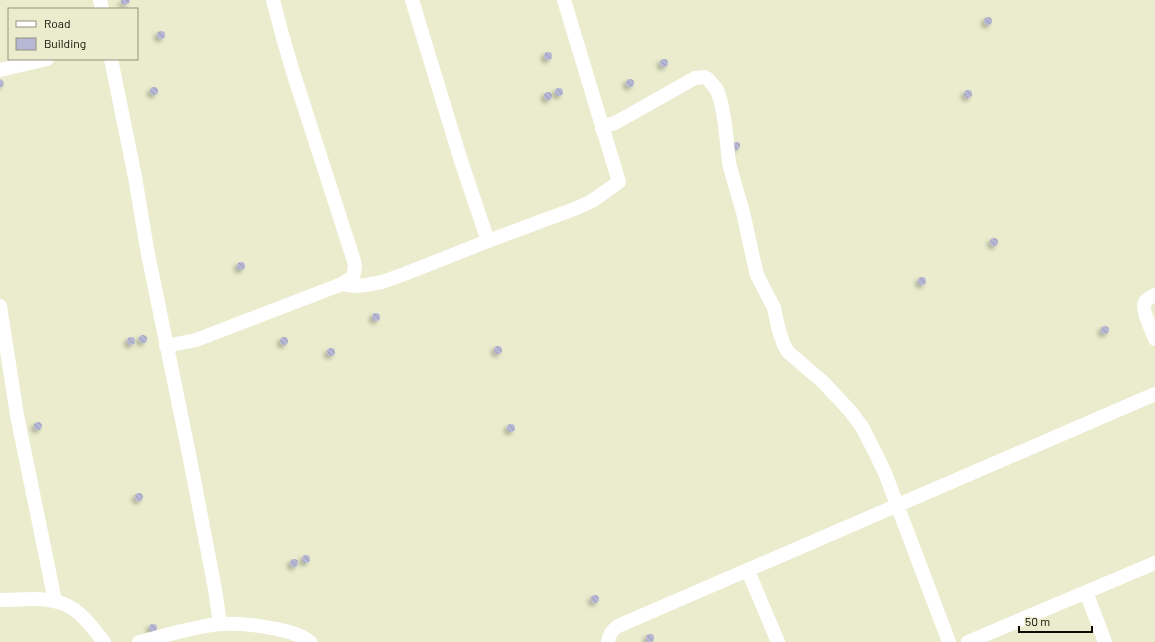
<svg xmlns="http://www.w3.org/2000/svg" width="1155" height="642" font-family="Barlow,sans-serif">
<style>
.building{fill:url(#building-back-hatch);filter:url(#shadow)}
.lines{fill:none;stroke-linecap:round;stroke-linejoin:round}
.minor{stroke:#fff;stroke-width:14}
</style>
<defs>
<pattern id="building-back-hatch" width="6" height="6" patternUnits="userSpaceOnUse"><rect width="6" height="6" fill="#b6b7d4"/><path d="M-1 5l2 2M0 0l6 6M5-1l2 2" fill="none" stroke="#9b9cb4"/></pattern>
<filter id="shadow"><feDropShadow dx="-3" dy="3" stdDeviation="2" flood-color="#0004"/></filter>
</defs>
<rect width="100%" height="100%" fill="#eaeccd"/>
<path class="building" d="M 121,0 L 130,0 L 129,3 L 125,5 L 121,3 Z
M984 21a4 4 0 1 1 8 0a4 4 0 1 1-8 0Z
M157 35a4 4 0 1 1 8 0a4 4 0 1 1-8 0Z
M544 56a4 4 0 1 1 8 0a4 4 0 1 1-8 0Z
M660 63a4 4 0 1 1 8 0a4 4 0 1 1-8 0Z
M626 83a4 4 0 1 1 8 0a4 4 0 1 1-8 0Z
M 0,79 L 3,81 L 4,83 L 3,86 L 0,88 Z
M150 91a4 4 0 1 1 8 0a4 4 0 1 1-8 0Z
M555 92a4 4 0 1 1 8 0a4 4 0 1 1-8 0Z
M964 94a4 4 0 1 1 8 0a4 4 0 1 1-8 0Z
M544 96a4 4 0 1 1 8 0a4 4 0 1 1-8 0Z
M 737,142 L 740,143 L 740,147 L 737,150 L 735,150 L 733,143 Z
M990 242a4 4 0 1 1 8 0a4 4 0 1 1-8 0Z
M237 266a4 4 0 1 1 8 0a4 4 0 1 1-8 0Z
M918 281a4 4 0 1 1 8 0a4 4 0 1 1-8 0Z
M372 317a4 4 0 1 1 8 0a4 4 0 1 1-8 0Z
M1101 330a4 4 0 1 1 8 0a4 4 0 1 1-8 0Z
M139 339a4 4 0 1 1 8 0a4 4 0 1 1-8 0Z
M127 341a4 4 0 1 1 8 0a4 4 0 1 1-8 0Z
M280 341a4 4 0 1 1 8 0a4 4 0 1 1-8 0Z
M494 350a4 4 0 1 1 8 0a4 4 0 1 1-8 0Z
M327 352a4 4 0 1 1 8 0a4 4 0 1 1-8 0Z
M34 426a4 4 0 1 1 8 0a4 4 0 1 1-8 0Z
M507 428a4 4 0 1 1 8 0a4 4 0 1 1-8 0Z
M135 497a4 4 0 1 1 8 0a4 4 0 1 1-8 0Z
M302 559a4 4 0 1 1 8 0a4 4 0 1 1-8 0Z
M290 563a4 4 0 1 1 8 0a4 4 0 1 1-8 0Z
M591 599a4 4 0 1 1 8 0a4 4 0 1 1-8 0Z
M149 628a4 4 0 1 1 8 0a4 4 0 1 1-8 0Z
M646 638a4 4 0 1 1 8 0a4 4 0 1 1-8 0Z"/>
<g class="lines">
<path class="minor" d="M 100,0 L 102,9
M 412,0 L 461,161 L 488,241
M 111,59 L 135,177 L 147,249 L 189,454 L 215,589 L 220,624
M 0,70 L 47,59
M 602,129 L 608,125 L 615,123 L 695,78 L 704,77 L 708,79 L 717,90 L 721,102 L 725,124 L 729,163 L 733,178 L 743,212 L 753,258 L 757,275 L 774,308 L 779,331 L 784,345 L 788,352 L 823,382 L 851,412 L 862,427 L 875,452 L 885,473 L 949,642
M 342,284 L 354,286 L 366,285 L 382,282 L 407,273 L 488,241 L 577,208 L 592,201 L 619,182 L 564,0
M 1155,295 C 1152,297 1146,299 1145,302 C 1141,309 1152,331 1155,339
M 0,306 L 17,415 L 55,601
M 166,346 L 196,340 L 342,284 L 353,277 L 355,267 L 354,261 L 293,72 L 283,38 L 273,0
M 748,571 L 778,642
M 1086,592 L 1105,642
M 0,600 C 21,600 45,596 64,604 C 80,610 94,629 104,642
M 139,642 C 164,636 195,626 220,624 C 238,623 258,625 276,629 C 288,631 300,634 310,642
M 608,642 C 609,634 612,630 618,626 L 1155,394
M 968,642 L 1155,563"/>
</g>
<rect x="8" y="8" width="130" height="52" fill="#eaeccd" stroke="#91927c"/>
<rect x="16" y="21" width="20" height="6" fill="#ffffff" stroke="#91927c"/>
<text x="44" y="28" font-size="12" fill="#0c0c03">Road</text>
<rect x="16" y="38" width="20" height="12" fill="#b6b7d4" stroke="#91927c"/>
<text x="44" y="48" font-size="12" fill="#0c0c03">Building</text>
<path d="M1019 626v6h73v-6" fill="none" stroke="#0c0c03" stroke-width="2"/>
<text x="1025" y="626" font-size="12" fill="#0c0c03" stroke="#eaeccd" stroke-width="3" paint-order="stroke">50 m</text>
</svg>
